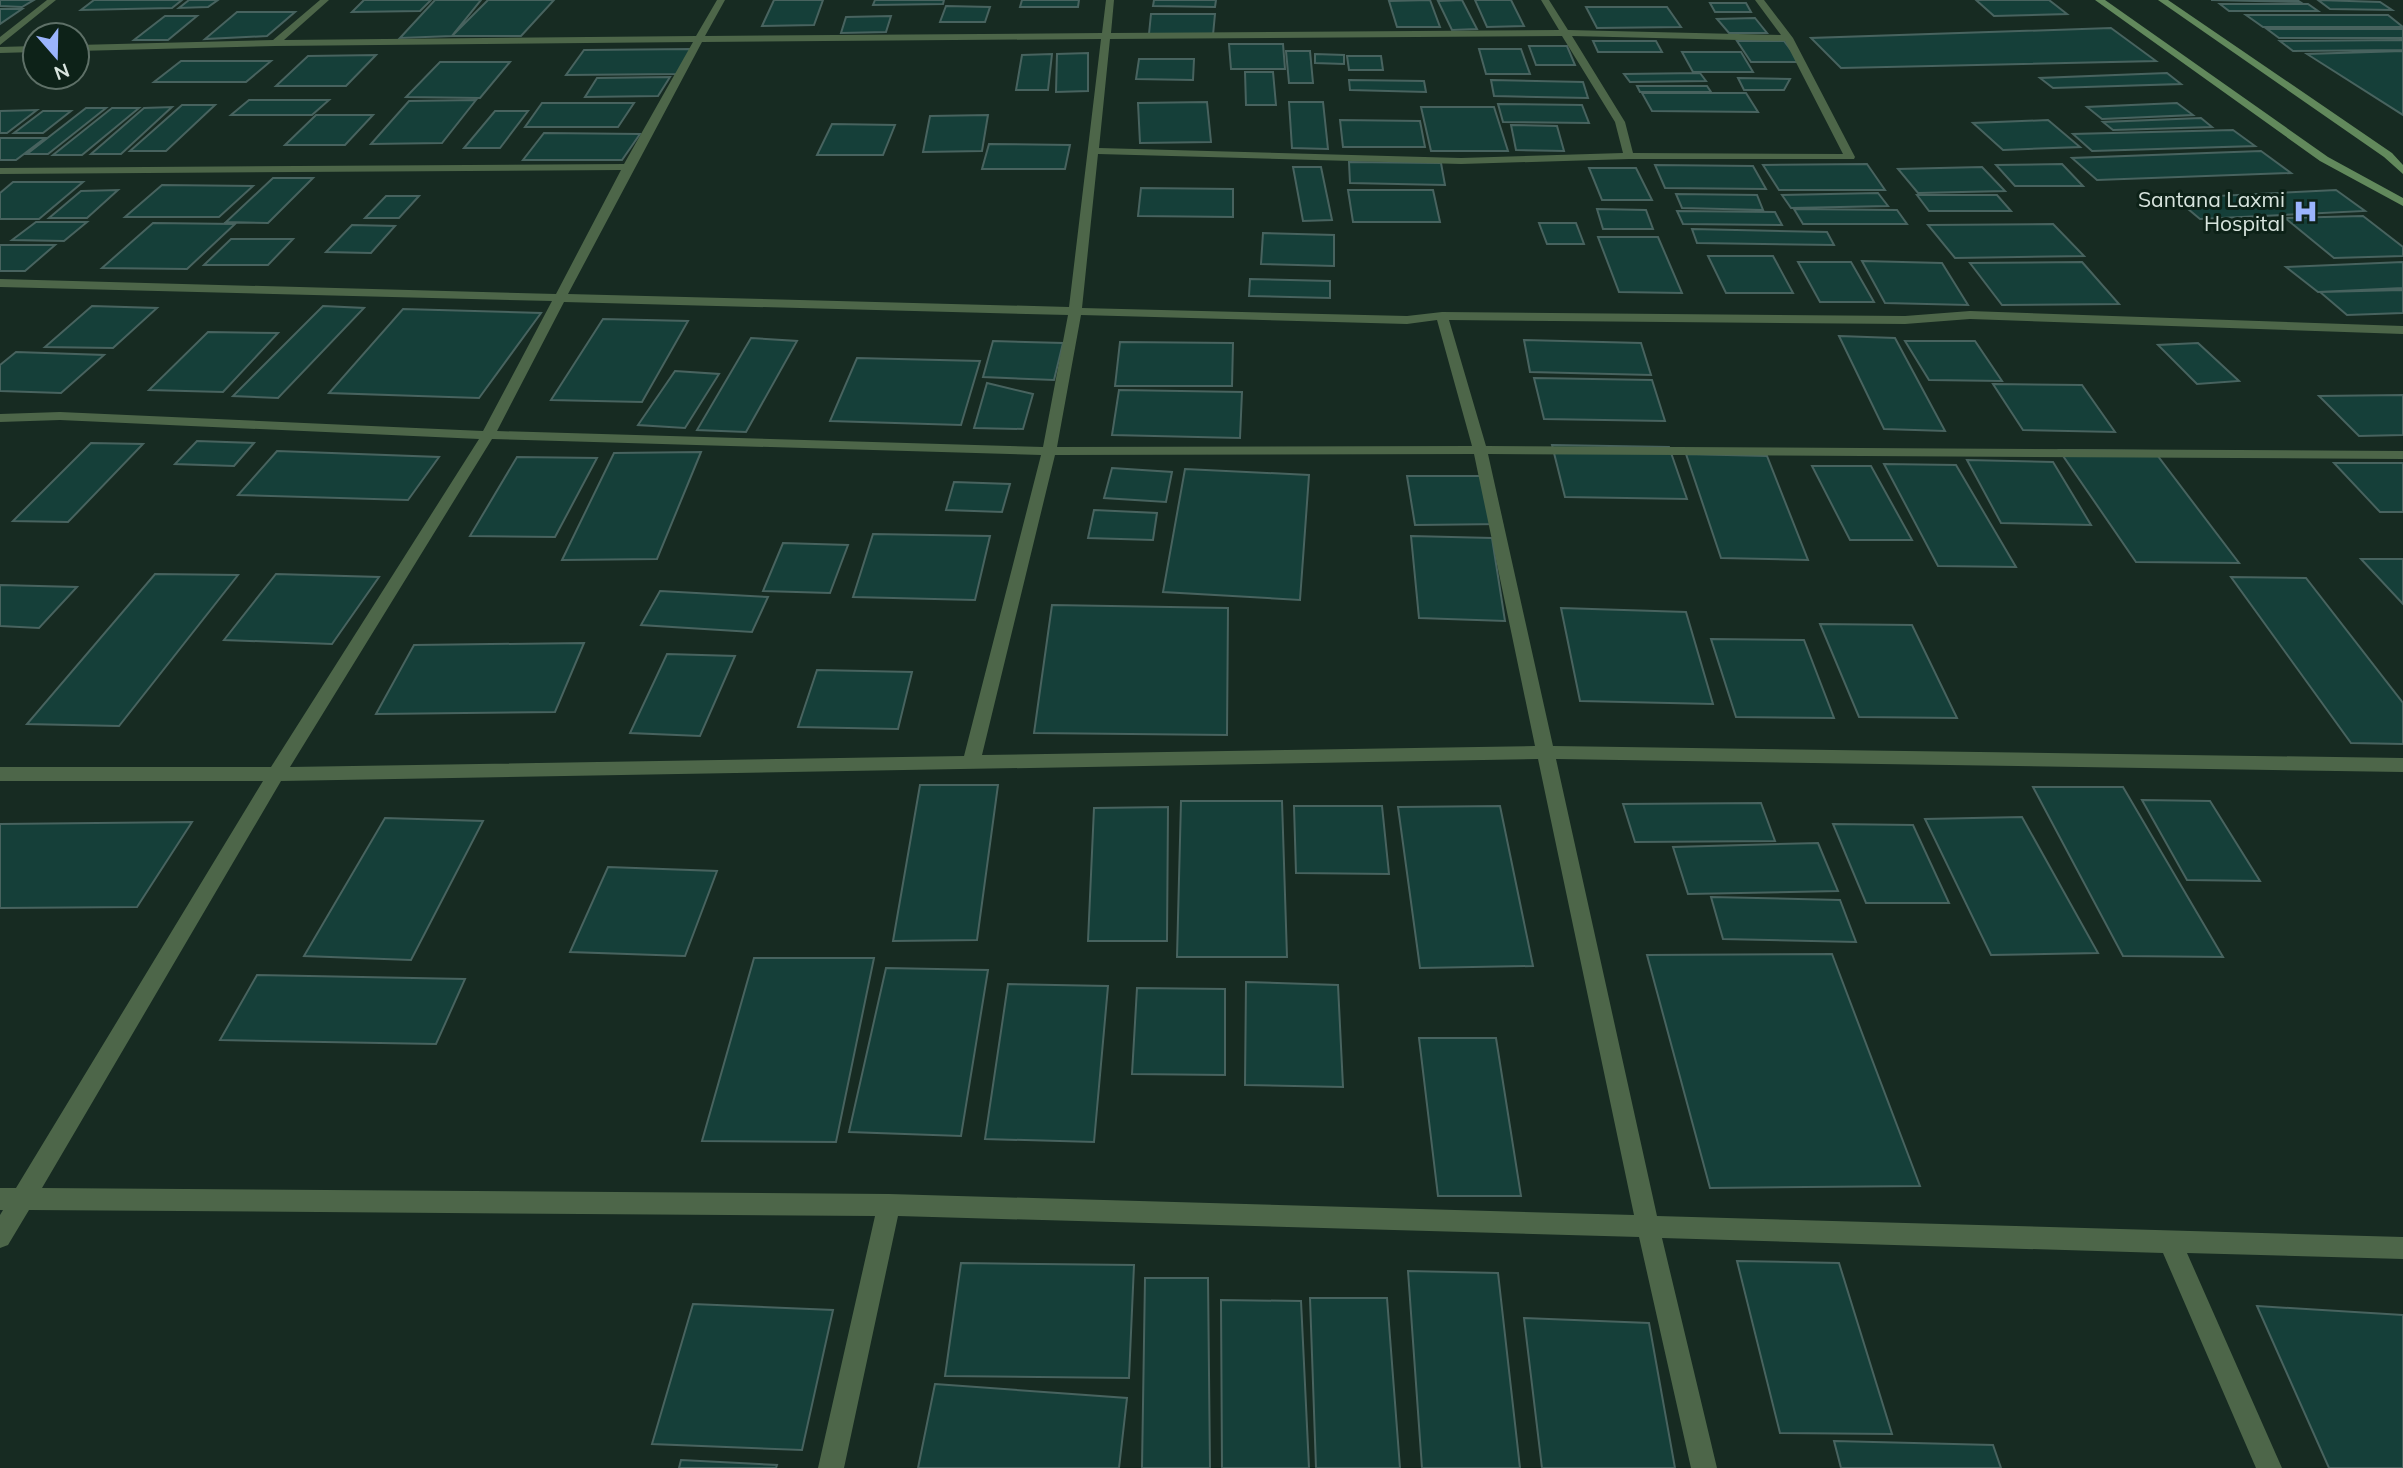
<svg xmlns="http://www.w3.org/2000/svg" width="2403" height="1468" font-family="Mulish,sans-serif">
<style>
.building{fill:#153f39;stroke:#48635f;stroke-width:2}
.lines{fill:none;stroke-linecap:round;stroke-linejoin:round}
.minor{fill:#4d6649;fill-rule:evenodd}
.secondary{fill:#62895c;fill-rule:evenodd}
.labels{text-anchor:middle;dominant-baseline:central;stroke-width:6;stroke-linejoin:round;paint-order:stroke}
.far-poi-label{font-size:21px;fill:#d8e4de;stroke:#0d2218;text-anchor:end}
</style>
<rect width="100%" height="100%" fill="#172b22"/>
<path class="building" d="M 0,0 L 34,0 L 22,7 L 0,6 Z
M 94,0 L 182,0 L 172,8 L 81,10 Z
M 189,0 L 218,0 L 208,7 L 179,8 Z
M 364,0 L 431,0 L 420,11 L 352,12 Z
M 435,0 L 481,0 L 452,36 L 400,38 Z
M 488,0 L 554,0 L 521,36 L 452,36 Z
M 774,0 L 823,0 L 814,25 L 762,26 Z
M 875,0 L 944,0 L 943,4 L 873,5 Z
M 1022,0 L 1079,0 L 1078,7 L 1020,7 Z
M 1154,0 L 1216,0 L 1215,7 L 1153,6 Z
M 1430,0 L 1440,27 L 1397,27 L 1389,1 Z
M 1462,0 L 1477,29 L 1452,30 L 1438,1 Z
M 1475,0 L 1511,0 L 1524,26 L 1487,27 Z
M 1976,0 L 2049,0 L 2067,14 L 1994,16 Z
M 2297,0 L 2300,2 L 2211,0 Z
M 2318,0 L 2380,2 L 2392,10 L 2330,9 Z
M 1710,3 L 1746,3 L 1751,12 L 1715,12 Z
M 2220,4 L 2308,4 L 2318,11 L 2229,11 Z
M 946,6 L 990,7 L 985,22 L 940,22 Z
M 1586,7 L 1667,7 L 1681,27 L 1597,28 Z
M 0,9 L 22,9 L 0,24 Z
M 237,12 L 295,12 L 267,36 L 205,39 Z
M 1151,14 L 1215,14 L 1213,35 L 1149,34 Z
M 2246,15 L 2388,15 L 2403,27 L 2263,27 Z
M 165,16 L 197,16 L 168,40 L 134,40 Z
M 891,16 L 886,32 L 841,33 L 846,17 Z
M 1755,18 L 1767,33 L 1729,33 L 1717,19 Z
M 2111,28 L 2156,61 L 1841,68 L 1811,38 Z
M 2267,29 L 2403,29 L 2403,38 L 2279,38 Z
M 2403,40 L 2403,50 L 2293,51 L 2280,41 Z
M 1593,41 L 1656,41 L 1662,52 L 1598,52 Z
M 1737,41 L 1784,41 L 1800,62 L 1751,62 Z
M 1229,44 L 1283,44 L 1285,69 L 1231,69 Z
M 1529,46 L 1567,46 L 1575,65 L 1536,65 Z
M 692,49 L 677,74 L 566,75 L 584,50 Z
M 1479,49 L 1521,49 L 1530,74 L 1486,74 Z
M 1286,51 L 1310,51 L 1313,83 L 1289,83 Z
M 2403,51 L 2403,115 L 2307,54 Z
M 1682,52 L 1741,52 L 1753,72 L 1693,72 Z
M 1088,53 L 1088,91 L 1056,92 L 1057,54 Z
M 1052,54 L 1048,90 L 1016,90 L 1022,55 Z
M 1315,54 L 1344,55 L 1344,64 L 1315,63 Z
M 376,55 L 346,86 L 276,86 L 308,56 Z
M 1347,56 L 1381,56 L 1383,70 L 1349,70 Z
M 1139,59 L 1194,59 L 1193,80 L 1136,79 Z
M 181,61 L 271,61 L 246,82 L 154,82 Z
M 440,62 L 510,62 L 480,98 L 406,97 Z
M 1245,72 L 1273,72 L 1276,105 L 1246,105 Z
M 1700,73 L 1706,81 L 1630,82 L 1624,74 Z
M 2167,73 L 2181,84 L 2053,88 L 2040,78 Z
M 670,77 L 658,96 L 585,97 L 597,78 Z
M 1738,78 L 1790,79 L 1784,90 L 1744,90 Z
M 1349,80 L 1424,81 L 1426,92 L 1350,90 Z
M 1491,80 L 1583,82 L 1588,98 L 1494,96 Z
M 1637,86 L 1707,86 L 1711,92 L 1640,92 Z
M 1642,93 L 1746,93 L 1758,112 L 1652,111 Z
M 249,100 L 329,100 L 312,115 L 231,115 Z
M 476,100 L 442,143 L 371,144 L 409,101 Z
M 1207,102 L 1211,142 L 1140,143 L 1138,103 Z
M 1289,102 L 1323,102 L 1328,149 L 1292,148 Z
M 542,103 L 634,103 L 618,127 L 525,127 Z
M 2177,103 L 2193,115 L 2102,119 L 2087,107 Z
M 1498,104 L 1582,105 L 1589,123 L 1503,122 Z
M 182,105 L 215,105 L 166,151 L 130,151 Z
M 172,107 L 121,154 L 91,154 L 144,108 Z
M 1421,107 L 1494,107 L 1508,151 L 1431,151 Z
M 86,108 L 106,108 L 48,154 L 27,154 Z
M 112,108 L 139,108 L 82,155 L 53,155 Z
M 37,110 L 7,133 L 0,133 L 0,111 Z
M 43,111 L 71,111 L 43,133 L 14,133 Z
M 495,111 L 528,111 L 500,148 L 464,148 Z
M 316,115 L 373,115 L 345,145 L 285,145 Z
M 988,115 L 982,151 L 923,152 L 930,116 Z
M 2201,118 L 2212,127 L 2113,130 L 2103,122 Z
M 1340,120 L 1420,121 L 1425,147 L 1343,147 Z
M 2048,120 L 2080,147 L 2003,150 L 1973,123 Z
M 832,124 L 895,125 L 883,155 L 817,155 Z
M 1511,125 L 1557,126 L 1564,151 L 1516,150 Z
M 2233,130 L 2255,146 L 2092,151 L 2073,134 Z
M 544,133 L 640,134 L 622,160 L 523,160 Z
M 0,138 L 45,138 L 16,160 L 0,160 Z
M 989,144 L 1070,145 L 1065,169 L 982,169 Z
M 2261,151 L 2291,173 L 2097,180 L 2072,158 Z
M 1349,162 L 1441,163 L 1445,185 L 1350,183 Z
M 1867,164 L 1885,190 L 1779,190 L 1763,165 Z
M 2062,164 L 2083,186 L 2015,186 L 1996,165 Z
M 1655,165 L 1753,166 L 1766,189 L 1665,188 Z
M 1293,167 L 1321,167 L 1332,220 L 1303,221 Z
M 1982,167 L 2005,191 L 1918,193 L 1898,169 Z
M 1589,168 L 1636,168 L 1652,200 L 1602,200 Z
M 273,178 L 313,178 L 268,223 L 226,222 Z
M 13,182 L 83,182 L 39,219 L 0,219 L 0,193 Z
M 162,185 L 253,186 L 219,217 L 125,217 Z
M 1141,188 L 1233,189 L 1233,217 L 1138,216 Z
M 118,190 L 87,218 L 49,218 L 81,191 Z
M 1348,190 L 1433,190 L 1440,222 L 1353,222 Z
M 2336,190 L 2365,211 L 2200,219 L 2175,198 Z
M 1878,193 L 1888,206 L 1791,208 L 1782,195 Z
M 1676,194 L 1757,195 L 1763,210 L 1682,208 Z
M 1917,195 L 1997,195 L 2011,211 L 1929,211 Z
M 386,196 L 419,196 L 399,218 L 365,218 Z
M 1597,209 L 1646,210 L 1653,229 L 1603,229 Z
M 1794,209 L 1897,210 L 1907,224 L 1803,224 Z
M 1677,211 L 1775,212 L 1782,225 L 1683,224 Z
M 2363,216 L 2403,247 L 2403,256 L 2334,258 L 2285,218 Z
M 36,222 L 87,222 L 64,241 L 12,240 Z
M 153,223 L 235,224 L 187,269 L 102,268 Z
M 1539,223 L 1576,223 L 1584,244 L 1547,244 Z
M 2053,224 L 2084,256 L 1955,258 L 1928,225 Z
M 352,225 L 395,226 L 371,253 L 326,252 Z
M 1692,229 L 1827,232 L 1834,245 L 1697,243 Z
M 1263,233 L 1334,235 L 1334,266 L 1261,264 Z
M 1598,237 L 1658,237 L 1682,293 L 1619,292 Z
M 231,239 L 293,239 L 268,265 L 204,265 Z
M 0,245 L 55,245 L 25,271 L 0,271 Z
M 1708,256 L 1773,256 L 1793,293 L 1726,293 Z
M 1862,261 L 1942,263 L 1968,305 L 1885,303 Z
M 1798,262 L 1851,262 L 1874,302 L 1820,302 Z
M 2082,262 L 2119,304 L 2002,305 L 1970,263 Z
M 2403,262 L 2403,288 L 2318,292 L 2286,267 Z
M 1250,279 L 1330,281 L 1330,298 L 1249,296 Z
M 2403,290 L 2403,313 L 2347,315 L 2320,292 Z
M 92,306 L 157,308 L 113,348 L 45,347 Z
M 323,306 L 364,308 L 278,398 L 233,396 Z
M 403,309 L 541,313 L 479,398 L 329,393 Z
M 603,319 L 688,321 L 642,402 L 551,400 Z
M 208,332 L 278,333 L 223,392 L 149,390 Z
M 1839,336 L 1895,338 L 1945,431 L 1884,429 Z
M 751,338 L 797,341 L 746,432 L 697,430 Z
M 1524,340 L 1641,343 L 1651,375 L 1530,372 Z
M 993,341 L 1063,343 L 1054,380 L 983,377 Z
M 1905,341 L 1975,341 L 2002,381 L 1929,380 Z
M 1120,342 L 1233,343 L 1232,386 L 1115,386 Z
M 2198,343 L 2239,381 L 2197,384 L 2158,345 Z
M 16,352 L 104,355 L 61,393 L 0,391 L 0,365 Z
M 857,358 L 980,361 L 961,425 L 830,421 Z
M 675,371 L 719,374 L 685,428 L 638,425 Z
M 1534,378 L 1652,380 L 1665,421 L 1544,419 Z
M 987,383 L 1033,394 L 1023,429 L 974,428 Z
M 1993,384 L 2082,385 L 2115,432 L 2023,430 Z
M 1119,390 L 1242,392 L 1240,438 L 1112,435 Z
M 2403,395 L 2403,435 L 2359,436 L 2319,396 Z
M 197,441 L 254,443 L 234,466 L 175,464 Z
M 91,443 L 143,444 L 68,522 L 13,521 Z
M 1552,445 L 1669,447 L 1687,499 L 1565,497 Z
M 2059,450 L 2154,451 L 2239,563 L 2136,562 Z
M 277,451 L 439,457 L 408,500 L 238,495 Z
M 701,452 L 657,559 L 562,560 L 614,453 Z
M 1686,454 L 1767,456 L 1808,560 L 1721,558 Z
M 517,457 L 597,458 L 555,537 L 470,536 Z
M 1967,460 L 2053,462 L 2091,525 L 2001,523 Z
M 2334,463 L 2403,463 L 2403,512 L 2380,512 Z
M 1884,464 L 1956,465 L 2016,567 L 1938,566 Z
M 1812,466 L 1871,466 L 1912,540 L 1850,540 Z
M 1112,468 L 1172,472 L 1166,502 L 1104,498 Z
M 1185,469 L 1309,475 L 1300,600 L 1163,592 Z
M 1407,476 L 1491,476 L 1502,524 L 1415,525 Z
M 954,482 L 1010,484 L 1002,512 L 946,510 Z
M 1094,510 L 1157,513 L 1153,540 L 1088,538 Z
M 873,534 L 990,536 L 975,600 L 853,597 Z
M 1411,536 L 1492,538 L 1505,621 L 1419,618 Z
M 783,543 L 848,545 L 830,593 L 763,591 Z
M 2361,559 L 2403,559 L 2403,604 Z
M 155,574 L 238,575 L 119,726 L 27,724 Z
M 276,574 L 379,577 L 332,644 L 224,640 Z
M 2231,577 L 2306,578 L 2403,703 L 2403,744 L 2351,743 Z
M 0,585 L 77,587 L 39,628 L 0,626 Z
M 660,591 L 768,597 L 752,632 L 641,625 Z
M 1052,605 L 1228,608 L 1227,735 L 1034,733 Z
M 1561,608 L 1686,612 L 1713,704 L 1580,701 Z
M 1820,624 L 1912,625 L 1957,718 L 1859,717 Z
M 1711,639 L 1804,640 L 1834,718 L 1736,717 Z
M 584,643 L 555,712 L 376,714 L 414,645 Z
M 667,654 L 735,656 L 700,736 L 630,733 Z
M 817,670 L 912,672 L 898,729 L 798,727 Z
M 920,785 L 998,785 L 977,940 L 893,941 Z
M 2033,787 L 2123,787 L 2223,957 L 2123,956 Z
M 2142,800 L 2210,801 L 2260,881 L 2187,880 Z
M 1181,801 L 1282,801 L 1287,957 L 1177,957 Z
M 1761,803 L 1775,841 L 1635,842 L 1623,804 Z
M 1294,806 L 1382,806 L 1389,874 L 1296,873 Z
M 1500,806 L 1533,966 L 1420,968 L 1398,807 Z
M 1168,807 L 1167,941 L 1088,941 L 1094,808 Z
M 2022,817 L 2098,953 L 1991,955 L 1925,819 Z
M 385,818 L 483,821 L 411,960 L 304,956 Z
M 192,822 L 137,907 L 0,908 L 0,824 Z
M 1833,824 L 1913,825 L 1949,903 L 1866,903 Z
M 1818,843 L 1838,891 L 1688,894 L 1673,847 Z
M 608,867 L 717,871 L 685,956 L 570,952 Z
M 1711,897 L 1840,900 L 1856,942 L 1723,939 Z
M 1832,954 L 1920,1186 L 1710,1188 L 1647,955 Z
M 754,958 L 874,958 L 836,1142 L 702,1141 Z
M 886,968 L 988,970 L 961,1136 L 849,1132 Z
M 257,975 L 465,979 L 436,1044 L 220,1040 Z
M 1246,982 L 1338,985 L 1343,1087 L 1245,1085 Z
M 1008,984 L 1108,986 L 1094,1142 L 985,1139 Z
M 1137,988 L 1225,989 L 1225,1075 L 1132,1074 Z
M 1419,1038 L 1496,1038 L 1521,1196 L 1438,1196 Z
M 1737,1261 L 1839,1263 L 1892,1434 L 1780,1433 Z
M 961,1263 L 1134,1265 L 1129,1378 L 945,1376 Z
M 1408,1271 L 1498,1273 L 1520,1468 L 1422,1468 Z
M 1145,1278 L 1208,1278 L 1210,1468 L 1142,1468 Z
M 1310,1298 L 1387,1298 L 1400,1468 L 1316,1468 Z
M 1221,1300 L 1301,1301 L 1309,1468 L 1222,1468 Z
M 693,1304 L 833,1310 L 802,1450 L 652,1444 Z
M 2257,1306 L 2403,1315 L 2403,1468 L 2329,1468 Z
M 1524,1318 L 1649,1323 L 1675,1468 L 1542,1468 Z
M 935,1384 L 1127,1398 L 1119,1468 L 918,1468 Z
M 1834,1441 L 1993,1445 L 2001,1468 L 1841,1468 Z
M 681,1460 L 777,1465 L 776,1468 L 679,1468 Z"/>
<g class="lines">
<path class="minor" d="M 47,0 L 56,0 L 0,45 L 0,37 Z
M 320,0 L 329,0 L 284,40 L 696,36 L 717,0 L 725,0 L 705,36 L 1102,33 L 1106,0 L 1114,0 L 1111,33 L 1559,30 L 1541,0 L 1549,0 L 1568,30 L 1781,35 L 1755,0 L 1764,0 L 1793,38 L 1855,157 L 1854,159 L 1629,159 L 1461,164 L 1098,154 L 1082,308 L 1407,316 L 1442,312 L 1905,316 L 1970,311 L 2403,326 L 2403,334 L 1970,319 L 1905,324 L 1449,320 L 1486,446 L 2403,451 L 2403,459 L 1488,454 L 1553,746 L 2403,758 L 2403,772 L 1556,759 L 1657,1216 L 2403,1237 L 2403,1259 L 2187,1253 L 2282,1468 L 2256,1468 L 2163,1253 L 1662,1238 L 1717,1468 L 1691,1468 L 1639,1237 L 898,1216 L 844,1468 L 818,1468 L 875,1216 L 29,1210 L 8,1245 L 0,1248 L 0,1215 L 3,1210 L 0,1210 L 0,1188 L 16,1188 L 263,781 L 0,781 L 0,767 L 271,767 L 479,439 L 60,420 L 0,422 L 0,414 L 60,412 L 483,431 L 552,301 L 0,287 L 0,279 L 556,294 L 621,170 L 0,174 L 0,168 L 624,164 L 693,42 L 275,46 L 77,51 L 77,45 L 273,40 ZM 1562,36 L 1615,122 L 1623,153 L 1461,158 L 1099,148 L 1110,39 ZM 1572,36 L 1785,41 L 1843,154 L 1633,153 L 1625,122 ZM 1101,39 L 1069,307 L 568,294 L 702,42 ZM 564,302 L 1068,315 L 1043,447 L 497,431 ZM 1081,315 L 1407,324 L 1437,320 L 1472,446 L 1057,447 ZM 492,439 L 1041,455 L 964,756 L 290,767 ZM 1474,454 L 1535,746 L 982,755 L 1055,455 ZM 1538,759 L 1634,1215 L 889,1194 L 42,1188 L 281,781 Z
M 35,46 L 35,52 L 0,53 L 0,47 Z"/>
<path class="secondary" d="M 2095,0 L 2105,0 L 2328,157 L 2403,198 L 2403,206 L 2320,161 Z
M 2158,0 L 2168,0 L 2392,153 L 2403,165 L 2403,174 L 2384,157 Z"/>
</g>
<defs>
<symbol id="hospital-bare" viewBox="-9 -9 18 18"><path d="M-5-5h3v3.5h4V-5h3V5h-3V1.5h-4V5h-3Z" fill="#9bb4fd" stroke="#0d2218" stroke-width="2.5" paint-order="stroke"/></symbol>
</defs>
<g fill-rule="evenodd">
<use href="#hospital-bare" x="2288" y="194" width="35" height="35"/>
</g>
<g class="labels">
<g class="far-poi-label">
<text x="2285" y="199">Santana Laxmi<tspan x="2285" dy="24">Hospital</tspan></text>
</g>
</g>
<g transform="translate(56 56) rotate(160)"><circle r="33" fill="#0d2218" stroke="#5e7067" stroke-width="2"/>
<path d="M0-5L12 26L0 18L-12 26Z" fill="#9bb4fd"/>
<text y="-10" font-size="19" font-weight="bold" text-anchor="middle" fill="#d8e4de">N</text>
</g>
</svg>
